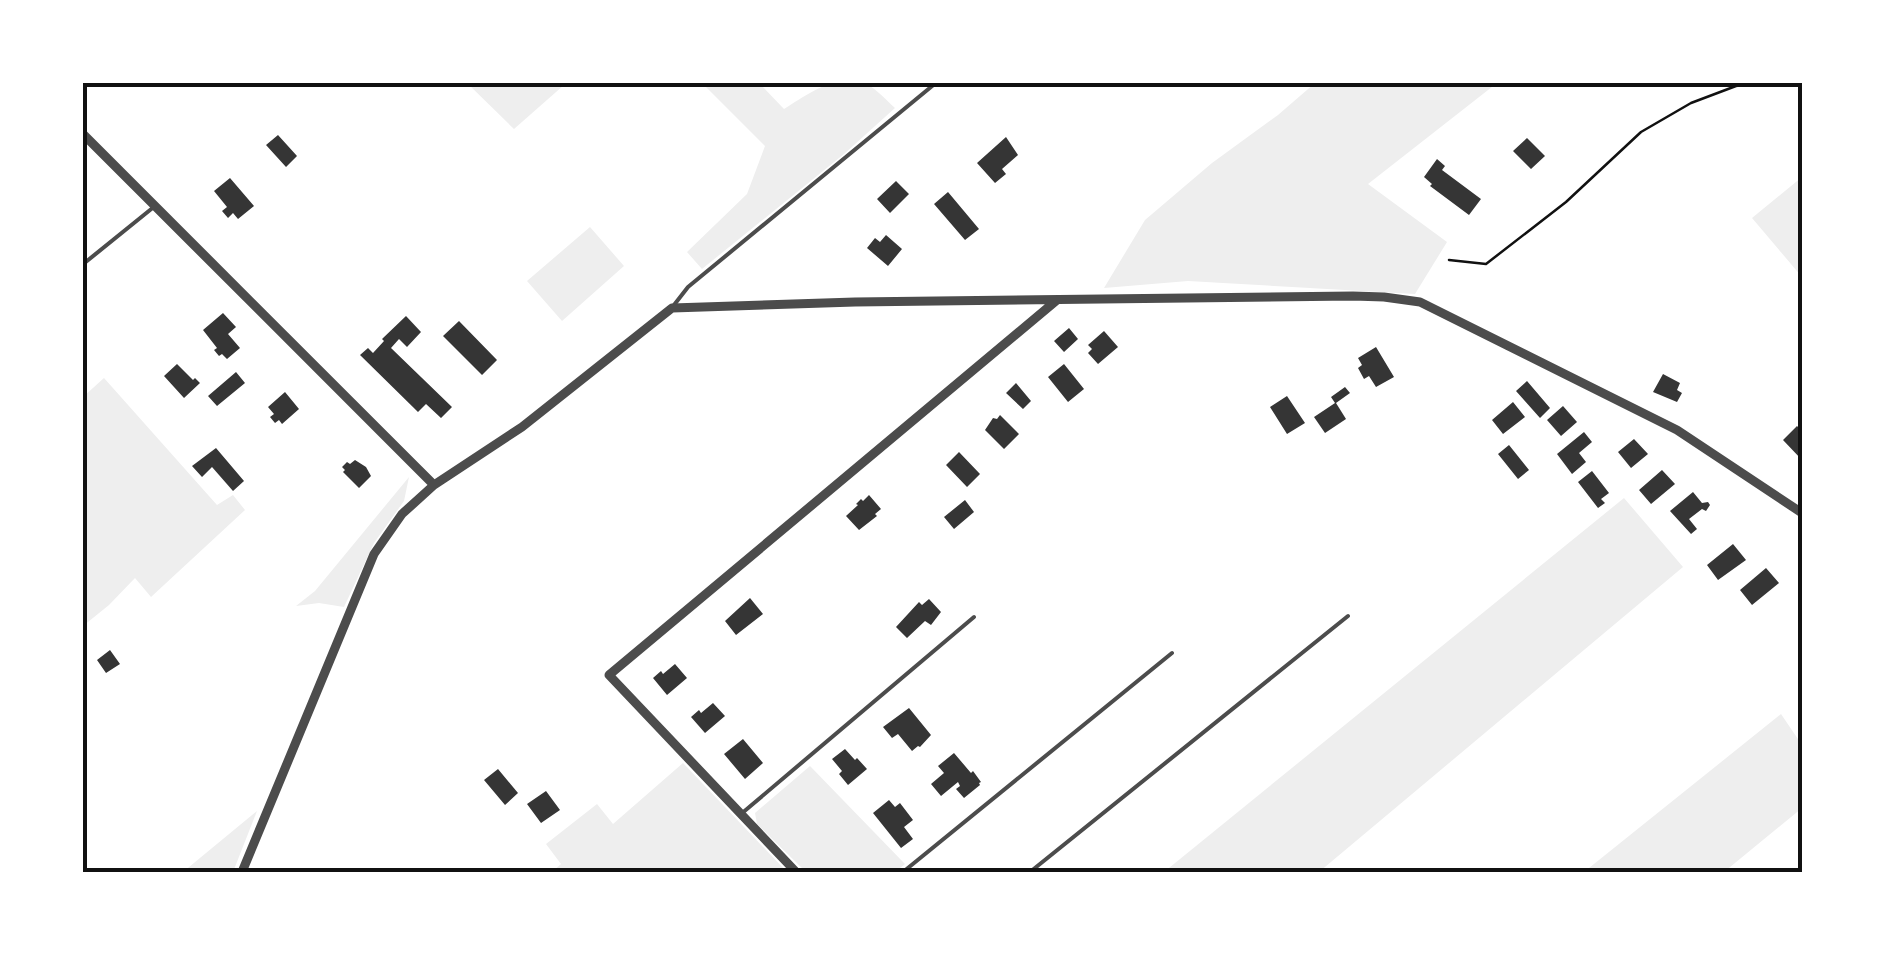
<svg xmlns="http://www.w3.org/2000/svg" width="1885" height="955" font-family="'Fira Sans Condensed',sans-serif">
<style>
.green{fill:#eee}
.building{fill:#353535}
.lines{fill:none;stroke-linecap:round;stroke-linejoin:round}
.path{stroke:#111;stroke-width:2.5}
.service{stroke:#4c4c4c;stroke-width:4}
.minor{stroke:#4c4c4c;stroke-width:9}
.neatline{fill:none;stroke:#111;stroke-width:4}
</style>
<rect width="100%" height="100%" fill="#fff"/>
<path class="green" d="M 562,82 L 564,85 L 514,129 L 467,83 Z
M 702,83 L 759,83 L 784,109 C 807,95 832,75 862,82 C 873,85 886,100 895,108 L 844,154 L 702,269 L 687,252 L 747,194 L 765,146 Z
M 1315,83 L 1497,83 L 1368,184 L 1447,242 L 1415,294 L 1188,281 L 1104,288 L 1145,220 L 1212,163 L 1278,115 Z
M 1802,177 L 1802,277 L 1752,218 Z
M 590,227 L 624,266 L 562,321 L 527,281 Z
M 104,378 L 217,505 L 233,495 L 245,510 L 151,597 L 135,578 L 109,605 L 83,626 L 83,397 Z
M 409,477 L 404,501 L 374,543 L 344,607 L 319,603 L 296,606 L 315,591 Z
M 1624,498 L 1683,567 L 1319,872 L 1164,872 Z
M 1781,714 L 1802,745 L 1802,808 L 1724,872 L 1584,872 Z
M 683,763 L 787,872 L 552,872 L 561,864 L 546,844 L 597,804 L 613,824 Z
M 810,766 L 905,864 L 895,872 L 806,872 L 757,824 L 755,813 Z
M 257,811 L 233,872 L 183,872 Z"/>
<path class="building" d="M 278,135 L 297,156 L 286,167 L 266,145 Z
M 1006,137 L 1018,155 L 1002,169 L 1006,174 L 995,183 L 977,163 Z
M 1527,138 L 1545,156 L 1531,169 L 1513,151 Z
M 1437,159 L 1445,166 L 1442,170 L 1481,199 L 1469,215 L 1430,186 L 1432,184 L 1424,177 Z
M 230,178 L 254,206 L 238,219 L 233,213 L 228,218 L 222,211 L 227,207 L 214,191 Z
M 896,181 L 909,194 L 890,213 L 877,199 Z
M 948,192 L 979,229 L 965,240 L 934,204 Z
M 886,235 L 902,249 L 888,266 L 867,248 L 875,238 L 880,242 Z
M 223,313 L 236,327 L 228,334 L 240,348 L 227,359 L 222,354 L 219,356 L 214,350 L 217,348 L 203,330 Z
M 406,316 L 421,332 L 407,347 L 399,339 L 391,348 L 452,407 L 441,418 L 426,404 L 418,412 L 360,355 L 368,348 L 373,353 L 384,341 L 382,339 Z
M 459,321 L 497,360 L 482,375 L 443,336 Z
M 1069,328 L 1078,339 L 1064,352 L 1054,341 Z
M 1104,331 L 1118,347 L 1098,364 L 1088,353 L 1092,349 L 1088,345 Z
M 1376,347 L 1394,377 L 1376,387 L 1369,376 L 1364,379 L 1358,368 L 1362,365 L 1358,358 Z
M 177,364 L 193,380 L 195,378 L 200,383 L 184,398 L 164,376 Z
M 1064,364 L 1084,389 L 1068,402 L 1048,377 Z
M 236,372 L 245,383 L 217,406 L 208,396 Z
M 1663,374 L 1680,383 L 1677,390 L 1682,393 L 1677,402 L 1653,392 Z
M 1527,381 L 1550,408 L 1540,418 L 1516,391 Z
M 1016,383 L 1031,401 L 1023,409 L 1006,393 Z
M 1345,387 L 1350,393 L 1336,403 L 1346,419 L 1325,433 L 1314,417 L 1335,403 L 1331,397 Z
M 285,392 L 299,409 L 282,424 L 279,420 L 275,423 L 270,417 L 274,414 L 268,407 Z
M 1287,396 L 1305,423 L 1287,434 L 1270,407 Z
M 1513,402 L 1525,417 L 1503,434 L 1492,420 Z
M 1563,406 L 1577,422 L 1561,436 L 1547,420 Z
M 1000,415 L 1019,434 L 1004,449 L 985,430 L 993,418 L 997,419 Z
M 1797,426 L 1802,431 L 1802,460 L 1783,440 Z
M 1584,432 L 1592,442 L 1579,453 L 1586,462 L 1572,474 L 1557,454 Z
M 1634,439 L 1648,454 L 1631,468 L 1618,452 Z
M 1509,445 L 1529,470 L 1518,479 L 1498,454 Z
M 216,448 L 244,481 L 233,491 L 212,467 L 202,477 L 192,466 Z
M 959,452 L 980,474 L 967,487 L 946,465 Z
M 355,460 L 366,467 L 371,476 L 359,488 L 343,472 L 345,470 L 342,467 L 347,462 L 350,464 Z
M 1662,470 L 1675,484 L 1651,504 L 1639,490 Z
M 1592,471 L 1609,493 L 1601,499 L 1605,503 L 1598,508 L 1578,482 Z
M 1693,492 L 1702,503 L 1708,502 L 1710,505 L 1706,511 L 1702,509 L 1689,519 L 1697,529 L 1691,534 L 1670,511 Z
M 869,495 L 881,509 L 875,514 L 877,516 L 859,530 L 846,516 L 858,505 L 856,504 L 861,499 L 863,501 Z
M 965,500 L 974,512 L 954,529 L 944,517 Z
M 1733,544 L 1746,560 L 1718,580 L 1707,565 Z
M 1766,568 L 1779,583 L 1752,605 L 1740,590 Z
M 750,598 L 763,614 L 736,635 L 725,621 Z
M 929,599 L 941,612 L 931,625 L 925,621 L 907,638 L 896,627 L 919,602 L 922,605 Z
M 110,650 L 120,664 L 106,673 L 97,660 Z
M 675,664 L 687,678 L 667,695 L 653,678 L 661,671 L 663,674 Z
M 713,703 L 725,716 L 705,733 L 691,717 L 699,710 L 701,713 Z
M 909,708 L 931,735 L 920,747 L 918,746 L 912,751 L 898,734 L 892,738 L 883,727 Z
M 743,739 L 763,763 L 745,779 L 724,754 Z
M 845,749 L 855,760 L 857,758 L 867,769 L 848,785 L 839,774 L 842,771 L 832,759 Z
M 954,753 L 971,773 L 973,771 L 981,782 L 979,783 L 980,785 L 964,798 L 956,789 L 960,786 L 958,782 L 941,796 L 931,784 L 944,773 L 938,766 Z
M 498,769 L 518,793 L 505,805 L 484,780 Z
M 546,791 L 560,810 L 541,823 L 527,804 Z
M 889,800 L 895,807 L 900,803 L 913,820 L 904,827 L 913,839 L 901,848 L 873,813 Z"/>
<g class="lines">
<path class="path" d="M 1449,260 L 1486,264 L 1566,202 L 1641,132 L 1691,103 L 1736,86 L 1761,82"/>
<path class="service" d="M 82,265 L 155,206
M 674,305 L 688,287 L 937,82
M 741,814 L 974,617
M 903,872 L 1172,653
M 1030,872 L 1348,616"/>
<path class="minor" d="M 82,133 L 434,485
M 242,872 L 374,554 L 402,514 L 434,485 L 522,427 L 672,308 L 855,302 L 1353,296 L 1384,297 L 1420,302 L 1677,430 L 1802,513
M 796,872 L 609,675 L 1057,300"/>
</g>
<rect width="1885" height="955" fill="none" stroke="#ffffff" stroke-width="170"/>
<rect x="85" y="85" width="1715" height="785" class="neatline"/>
</svg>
